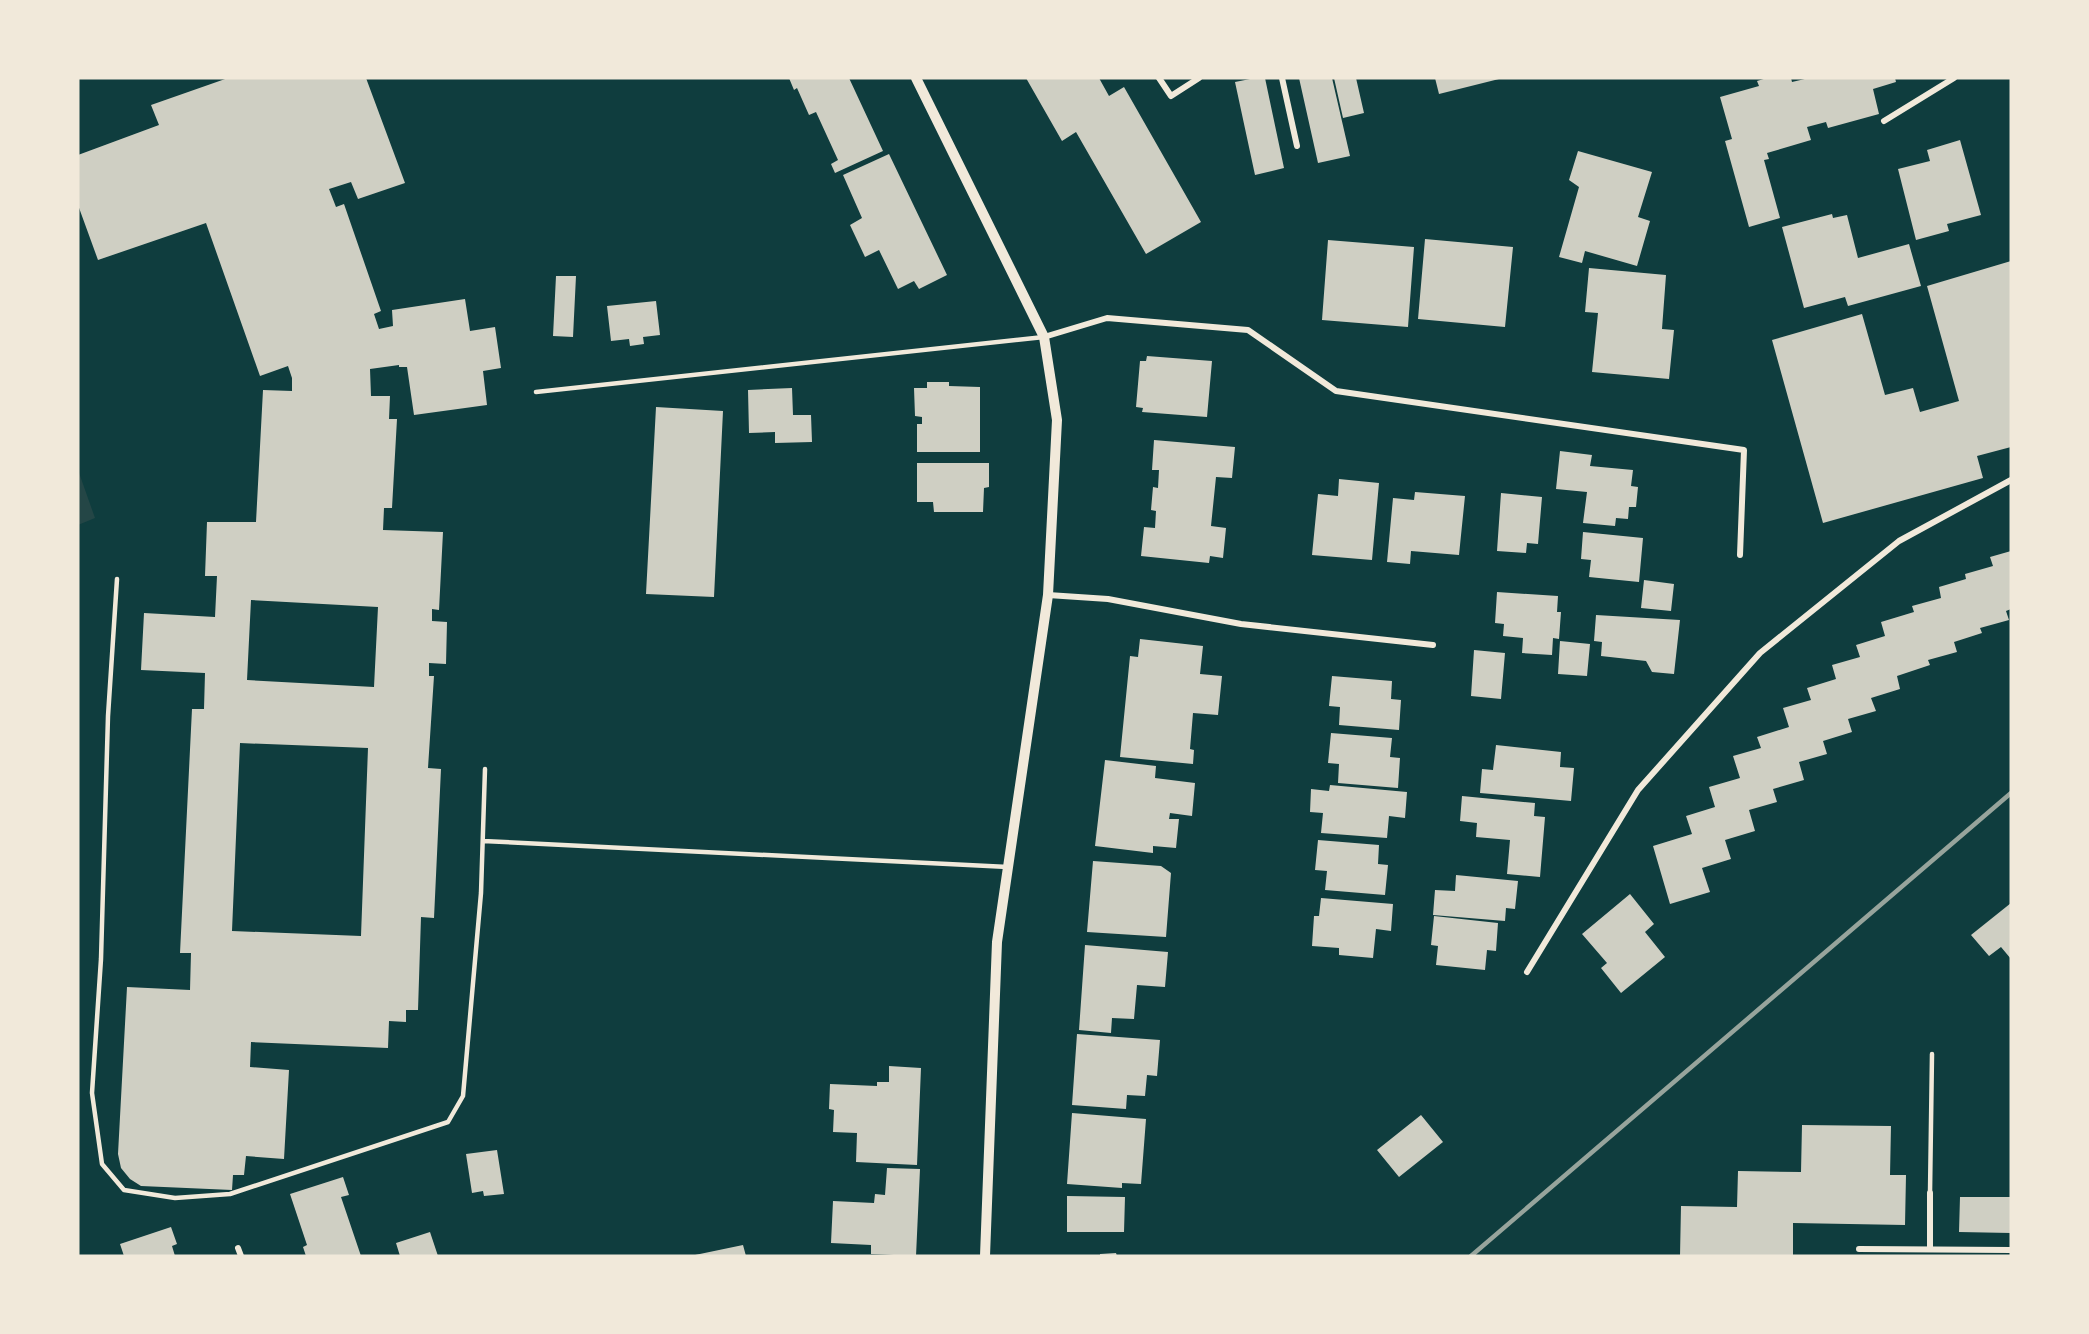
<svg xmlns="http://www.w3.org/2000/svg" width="2089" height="1334" font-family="'Varela Round',sans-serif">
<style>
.green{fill:#244646}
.building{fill:#cfcfc3;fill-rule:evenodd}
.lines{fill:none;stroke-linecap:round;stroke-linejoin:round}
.service{stroke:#f1e9da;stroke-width:4.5}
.minor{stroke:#f1e9da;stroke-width:6}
.tertiary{stroke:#f1e9da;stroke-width:10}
.rail{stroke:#97a49c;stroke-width:4.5}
</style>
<rect width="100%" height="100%" fill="#0f3d3e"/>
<path class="green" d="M 78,470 L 95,518 L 78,525 Z"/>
<path class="building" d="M 228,78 L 366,78 L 405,183 L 358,199 L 351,182 L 329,189 L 336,207 L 344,204 L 381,311 L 374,314 L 379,329 L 393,326 L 392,310 L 465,299 L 470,331 L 495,327 L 501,368 L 483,371 L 487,405 L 414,415 L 407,367 L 399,367 L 399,365 L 370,369 L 371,396 L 390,396 L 389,419 L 397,419 L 392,508 L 384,508 L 383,530 L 443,532 L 439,610 L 432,609 L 432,621 L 447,622 L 446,664 L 429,663 L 429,676 L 434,676 L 428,768 L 441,769 L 434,918 L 421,917 L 418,1010 L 406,1010 L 406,1022 L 389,1021 L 388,1048 L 251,1042 L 250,1067 L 289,1070 L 284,1159 L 246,1156 L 244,1175 L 233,1175 L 232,1190 L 141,1186 L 130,1179 L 121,1168 L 118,1154 L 127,987 L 190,990 L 191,953 L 180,953 L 192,709 L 204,709 L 205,673 L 141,670 L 144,613 L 215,617 L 217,576 L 205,576 L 207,522 L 256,522 L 263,390 L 292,391 L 292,378 L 288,366 L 260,376 L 206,223 L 98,260 L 78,205 L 78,155 L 159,125 L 151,105 ZM 251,600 L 378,607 L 374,687 L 247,680 ZM 240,743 L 368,748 L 361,936 L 232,931 Z
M 789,78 L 849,78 L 883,151 L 835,173 L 831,164 L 838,160 L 816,112 L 809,115 L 797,88 L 794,90 Z
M 1026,78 L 1099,78 L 1109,96 L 1124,87 L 1201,222 L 1146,254 L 1076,132 L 1062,141 Z
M 1255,78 L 1265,78 L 1284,168 L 1255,175 L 1235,82 Z
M 1299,78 L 1332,78 L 1350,156 L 1318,163 Z
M 1334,78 L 1356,78 L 1364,113 L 1343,118 Z
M 1435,78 L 1498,78 L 1499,79 L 1439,94 Z
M 1767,78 L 1791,78 L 1792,82 L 1809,78 L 1895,78 L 1896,82 L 1873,89 L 1879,114 L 1828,128 L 1826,122 L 1807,127 L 1811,140 L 1767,153 L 1769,159 L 1764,160 L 1780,218 L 1749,227 L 1725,141 L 1732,139 L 1720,97 L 1759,86 L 1757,81 Z
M 1960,140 L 1981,215 L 1947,224 L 1949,231 L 1916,240 L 1898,169 L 1930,161 L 1927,150 Z
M 1578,151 L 1652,172 L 1638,217 L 1650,221 L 1637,266 L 1585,251 L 1582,263 L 1559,257 L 1579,187 L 1569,180 Z
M 889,154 L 947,275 L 919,289 L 914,281 L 898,289 L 879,250 L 865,257 L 850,225 L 862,218 L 843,175 Z
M 1832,214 L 1833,218 L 1847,215 L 1858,258 L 1909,244 L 1921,286 L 1848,306 L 1845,297 L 1804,308 L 1782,227 Z
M 1425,239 L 1513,247 L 1505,327 L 1418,319 Z
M 1328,240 L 1414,247 L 1408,327 L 1322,320 Z
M 2011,261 L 2011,447 L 1977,456 L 1983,478 L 1823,523 L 1772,340 L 1862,314 L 1885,395 L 1913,388 L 1920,412 L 1959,401 L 1927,286 Z
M 1589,268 L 1666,275 L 1662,329 L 1674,330 L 1669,379 L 1592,372 L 1598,313 L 1585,312 Z
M 556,276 L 576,276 L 573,337 L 553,336 Z
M 656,301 L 660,335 L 643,337 L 644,344 L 630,346 L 629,339 L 611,341 L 607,306 Z
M 1147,356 L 1212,361 L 1207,417 L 1142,412 L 1143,408 L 1136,407 L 1140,361 L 1146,361 Z
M 927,382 L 949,382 L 949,386 L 980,387 L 980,452 L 917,452 L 917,424 L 922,424 L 922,417 L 915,416 L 914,388 L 927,388 Z
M 792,388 L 793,415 L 811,415 L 812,442 L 775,443 L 775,432 L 749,433 L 748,390 Z
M 656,407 L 723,411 L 714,597 L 646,594 Z
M 1154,440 L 1235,447 L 1232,478 L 1216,477 L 1211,526 L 1226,528 L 1223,558 L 1210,556 L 1209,563 L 1141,556 L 1144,527 L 1155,528 L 1156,511 L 1151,510 L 1153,487 L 1158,488 L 1159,470 L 1152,470 Z
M 1560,451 L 1592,455 L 1590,466 L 1633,470 L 1631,486 L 1638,487 L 1636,507 L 1629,507 L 1628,519 L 1616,518 L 1615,526 L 1583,523 L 1587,492 L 1556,489 Z
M 917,463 L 989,463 L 989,487 L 984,488 L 983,512 L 934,512 L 933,502 L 917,502 Z
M 1339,479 L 1379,483 L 1372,560 L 1312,555 L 1318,494 L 1338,496 Z
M 1415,492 L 1465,496 L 1459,555 L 1411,551 L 1410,564 L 1387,562 L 1393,498 L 1414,500 Z
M 1501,493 L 1542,497 L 1538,544 L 1527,543 L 1526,553 L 1497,551 Z
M 1583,532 L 1643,538 L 1639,582 L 1589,577 L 1591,560 L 1581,559 Z
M 2011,551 L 2011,609 L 2006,611 L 2009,620 L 1980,628 L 1982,633 L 1954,642 L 1957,652 L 1928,660 L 1930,665 L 1897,676 L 1900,689 L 1871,698 L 1876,711 L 1848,719 L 1852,732 L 1823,741 L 1827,754 L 1799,762 L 1804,780 L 1773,789 L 1777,802 L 1749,810 L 1755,831 L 1725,840 L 1731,859 L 1702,868 L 1710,892 L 1670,904 L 1653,846 L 1692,834 L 1686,816 L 1715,807 L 1709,787 L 1740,778 L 1733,756 L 1761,748 L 1757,737 L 1789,727 L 1783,708 L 1811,700 L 1807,688 L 1836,679 L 1832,665 L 1860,657 L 1856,645 L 1885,636 L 1881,622 L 1914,612 L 1912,606 L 1941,598 L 1939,587 L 1966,579 L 1965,574 L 1993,566 L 1990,557 Z
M 1644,580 L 1674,584 L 1671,611 L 1641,608 Z
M 1497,592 L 1558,596 L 1557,612 L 1561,612 L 1559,639 L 1553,638 L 1552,655 L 1522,653 L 1523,638 L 1503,636 L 1504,624 L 1495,623 Z
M 1596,615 L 1680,620 L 1674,674 L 1652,672 L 1646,661 L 1601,656 L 1602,642 L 1594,641 Z
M 1140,639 L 1203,646 L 1200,674 L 1222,676 L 1218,715 L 1193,713 L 1190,749 L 1194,750 L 1193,764 L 1120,757 L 1130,656 L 1138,657 Z
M 1560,641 L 1590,644 L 1587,676 L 1558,674 Z
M 1474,650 L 1505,653 L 1501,699 L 1471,696 Z
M 1332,676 L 1392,681 L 1391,699 L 1401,700 L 1399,730 L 1339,725 L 1340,707 L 1329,706 Z
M 1331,733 L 1392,738 L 1390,757 L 1400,758 L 1398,788 L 1338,783 L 1339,764 L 1328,763 Z
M 1496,745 L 1561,752 L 1560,767 L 1574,768 L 1571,801 L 1480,793 L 1482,769 L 1493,770 Z
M 1105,760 L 1156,766 L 1155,778 L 1195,783 L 1192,816 L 1170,813 L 1169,819 L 1179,819 L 1176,848 L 1153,846 L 1153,853 L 1095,846 Z
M 1330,785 L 1407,792 L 1405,818 L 1389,816 L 1387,838 L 1321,833 L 1323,813 L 1310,812 L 1311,789 L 1329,791 Z
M 1462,796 L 1535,803 L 1534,816 L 1545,817 L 1540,877 L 1507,874 L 1510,840 L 1476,837 L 1477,823 L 1460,821 Z
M 1318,840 L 1379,845 L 1378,864 L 1388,865 L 1385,895 L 1325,890 L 1327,871 L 1315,870 Z
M 1093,861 L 1161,866 L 1171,873 L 1166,937 L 1087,932 Z
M 1456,875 L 1518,881 L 1515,909 L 1506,908 L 1505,921 L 1433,915 L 1435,890 L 1455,891 Z
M 1630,894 L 1654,924 L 1645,932 L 1665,957 L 1621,993 L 1601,968 L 1607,963 L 1582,934 Z
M 1321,898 L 1393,904 L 1391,931 L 1376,929 L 1373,958 L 1339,955 L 1339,948 L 1312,946 L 1314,916 L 1319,916 Z
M 2011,903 L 2011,959 L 2001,947 L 1989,956 L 1971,935 Z
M 1434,916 L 1498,923 L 1496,951 L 1487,950 L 1485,970 L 1436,965 L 1438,946 L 1431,945 Z
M 1085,945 L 1168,952 L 1165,987 L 1137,985 L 1134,1019 L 1112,1018 L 1111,1033 L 1079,1030 Z
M 1077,1034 L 1160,1040 L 1157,1076 L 1147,1075 L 1145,1096 L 1127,1095 L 1126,1109 L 1072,1105 Z
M 889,1066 L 921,1068 L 917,1165 L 856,1162 L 857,1133 L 833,1132 L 834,1110 L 829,1109 L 830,1084 L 877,1086 L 877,1082 L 889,1082 Z
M 1072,1113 L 1146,1119 L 1141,1184 L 1122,1183 L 1122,1188 L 1067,1184 Z
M 1421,1115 L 1443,1142 L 1399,1177 L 1377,1150 Z
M 1802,1125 L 1891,1126 L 1890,1175 L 1906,1175 L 1905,1225 L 1793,1223 L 1793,1256 L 1680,1256 L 1681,1206 L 1737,1207 L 1738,1171 L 1801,1172 Z
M 497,1150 L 504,1194 L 484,1196 L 483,1191 L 472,1193 L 466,1154 Z
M 887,1168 L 920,1169 L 916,1256 L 871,1254 L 871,1245 L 831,1243 L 833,1201 L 874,1203 L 875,1194 L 885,1195 Z
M 343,1177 L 349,1195 L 341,1197 L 361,1256 L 306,1256 L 303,1247 L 307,1245 L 290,1194 Z
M 1067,1196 L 1125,1197 L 1124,1232 L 1067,1232 Z
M 1960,1197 L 2011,1197 L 2011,1233 L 1959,1232 Z
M 171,1227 L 177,1244 L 172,1246 L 175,1256 L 124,1256 L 120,1244 Z
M 430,1232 L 438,1256 L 400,1256 L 396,1243 Z
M 743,1245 L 746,1256 L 696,1256 L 695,1255 Z
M 1116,1253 L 1117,1256 L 1100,1256 L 1100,1254 Z"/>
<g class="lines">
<path class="service" d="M 536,392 L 1044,337
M 117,579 L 108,716 L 101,959 L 92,1093 L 102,1164 L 124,1190 L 175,1198 L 230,1194 L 448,1122 L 463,1096 L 481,893 L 485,769
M 483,841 L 1008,867
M 1930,1193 L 1932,1054"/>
<path class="minor" d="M 1159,78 L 1171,96 L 1199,78
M 1282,78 L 1297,146
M 1884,121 L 1954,78
M 1044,337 L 1107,318 L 1248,330 L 1336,391 L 1744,450 L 1740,555
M 1048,595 L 1108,599 L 1241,624 L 1433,645
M 1527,972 L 1638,790 L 1760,653 L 1899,541 L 2011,480
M 1930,1193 L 1930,1249
M 238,1248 L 241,1256
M 1859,1249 L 2011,1250"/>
<path class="tertiary" d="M 916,78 L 1044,337 L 1057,420 L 1048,595 L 997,942 L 985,1256"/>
<path class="rail" d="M 1471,1256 L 2011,793"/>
</g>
<rect width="2089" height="1334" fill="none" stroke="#f1e9da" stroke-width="159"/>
</svg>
